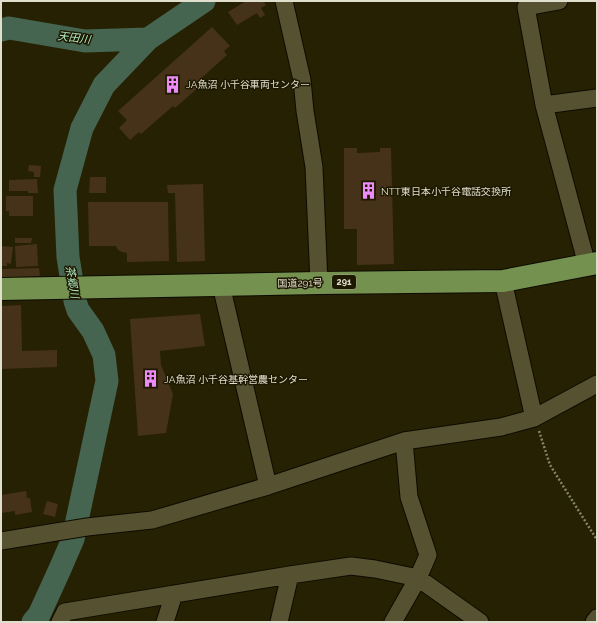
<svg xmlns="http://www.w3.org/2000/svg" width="598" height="623" font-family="Raleway,'Noto Sans JP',sans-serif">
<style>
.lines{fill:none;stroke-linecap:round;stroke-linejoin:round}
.river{stroke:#466551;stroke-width:23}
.building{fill:#463218}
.minor-casing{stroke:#0e0b00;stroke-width:19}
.highway-casing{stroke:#0e0b00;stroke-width:24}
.path{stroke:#87846c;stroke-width:2.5;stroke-dasharray:2 2;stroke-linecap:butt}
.minor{stroke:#555131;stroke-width:17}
.highway{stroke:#74914f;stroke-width:22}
.labels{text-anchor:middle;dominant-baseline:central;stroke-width:3;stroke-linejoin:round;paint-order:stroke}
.shield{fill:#1d1800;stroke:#a6a38f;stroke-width:1}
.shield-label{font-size:9px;font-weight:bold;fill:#e0decc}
.poi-label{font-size:10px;fill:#e0decc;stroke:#1d1800;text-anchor:start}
.street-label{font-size:10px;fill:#e0decc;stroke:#1d1800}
.water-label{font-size:11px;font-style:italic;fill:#afe9c3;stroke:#1d1800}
</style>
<rect width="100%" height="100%" fill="#262102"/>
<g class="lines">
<path class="river" d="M 1,30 L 9,28 L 85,41 L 148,39
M 33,622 L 39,615 L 60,569 L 73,539 L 107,381 L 104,355 L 93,331 L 78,310 L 75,301 L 68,257 L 65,190 L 82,128 L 104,85 L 148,39 L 204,1"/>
</g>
<path class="building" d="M 246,1 L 263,1 L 266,5 L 261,8 L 265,15 L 260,18 L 257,13 L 237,25 L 228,12 Z
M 212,27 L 230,46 L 224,51 L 227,55 L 197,82 L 200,86 L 175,108 L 173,106 L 141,134 L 139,132 L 130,140 L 119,128 L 127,120 L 118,111 Z
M 344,148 L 357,148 L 357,153 L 380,152 L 380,148 L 391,148 L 394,264 L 357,265 L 357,229 L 344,229 Z
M 29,165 L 41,166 L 40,177 L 34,177 L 34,172 L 28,171 Z
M 90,177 L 106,177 L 106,193 L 89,193 Z
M 37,179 L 38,193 L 28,193 L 28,191 L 9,191 L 9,180 Z
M 203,184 L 205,261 L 177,262 L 175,193 L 168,193 L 167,185 Z
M 6,196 L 33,196 L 33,216 L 9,216 L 9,211 L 6,211 Z
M 88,202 L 168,202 L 169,261 L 127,262 L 127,253 L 122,252 L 118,250 L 116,246 L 89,246 Z
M 15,238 L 32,238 L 31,243 L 15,243 Z
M 37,244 L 38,266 L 16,267 L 15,246 Z
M 2,246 L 13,247 L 11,264 L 7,263 L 7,266 L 1,266 Z
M 39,268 L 40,276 L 1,278 L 1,269 Z
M 21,305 L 22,351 L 57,350 L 57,367 L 1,369 L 1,306 Z
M 200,314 L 205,346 L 160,351 L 161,365 L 173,394 L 166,433 L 138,436 L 130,319 Z
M 26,491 L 27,498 L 30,498 L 32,512 L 15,515 L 15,511 L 1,513 L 1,495 Z
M 47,501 L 58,504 L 55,517 L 43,514 Z"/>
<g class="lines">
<defs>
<path id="minor" d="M 284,1 L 302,80 L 305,111 L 314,167 L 319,283
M 559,1 L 526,7 L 544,105 L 587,265
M 544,105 L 597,98
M 503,281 L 534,418
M 221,285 L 268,486
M 1,541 L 87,527 L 152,520 L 268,486 L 404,441 L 501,427 L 534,418 L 597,384
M 60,622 L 65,612 L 290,575 L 351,566 L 375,569 L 418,578 L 480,622
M 165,622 L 174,594
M 279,622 L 290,575
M 393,622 L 418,578 L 428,555 L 409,497 L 404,441
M 594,622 L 597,618"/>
<path id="highway" d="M 1,289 L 319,283 L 503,281 L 597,263"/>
</defs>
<use href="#minor" class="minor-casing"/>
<use href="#highway" class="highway-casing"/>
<path class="path" d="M 539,431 L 550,465 L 597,540"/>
<use href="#minor" class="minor"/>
<use href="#highway" class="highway"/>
</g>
<defs>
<symbol id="building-bare" viewBox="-9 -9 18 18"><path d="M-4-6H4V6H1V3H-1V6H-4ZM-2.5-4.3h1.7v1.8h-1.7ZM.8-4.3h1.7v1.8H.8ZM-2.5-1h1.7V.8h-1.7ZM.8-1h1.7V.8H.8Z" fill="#ed8cf9" stroke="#1d1800" stroke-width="2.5" paint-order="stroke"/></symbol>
</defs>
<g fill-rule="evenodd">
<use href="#building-bare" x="160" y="72" width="25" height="25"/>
<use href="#building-bare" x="356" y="178" width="25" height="25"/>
<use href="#building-bare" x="138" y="366" width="25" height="25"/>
</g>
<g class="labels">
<rect class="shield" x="332" y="275" width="24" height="14" rx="3"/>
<g class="shield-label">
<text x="344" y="282">291</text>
</g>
<g class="poi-label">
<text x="186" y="84">JA魚沼 小千谷車両センター</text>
<text x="381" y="191">NTT東日本小千谷電話交換所</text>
<text x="164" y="379">JA魚沼 小千谷基幹営農センター</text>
</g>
<g class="street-label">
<text transform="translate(300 283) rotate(-1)">国道291号</text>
</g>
<g class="water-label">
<text transform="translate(74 38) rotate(7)">天田川</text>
<text transform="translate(72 282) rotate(80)">茶郷川</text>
</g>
</g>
<rect width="598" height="623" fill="none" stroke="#e0decc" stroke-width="4"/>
</svg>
